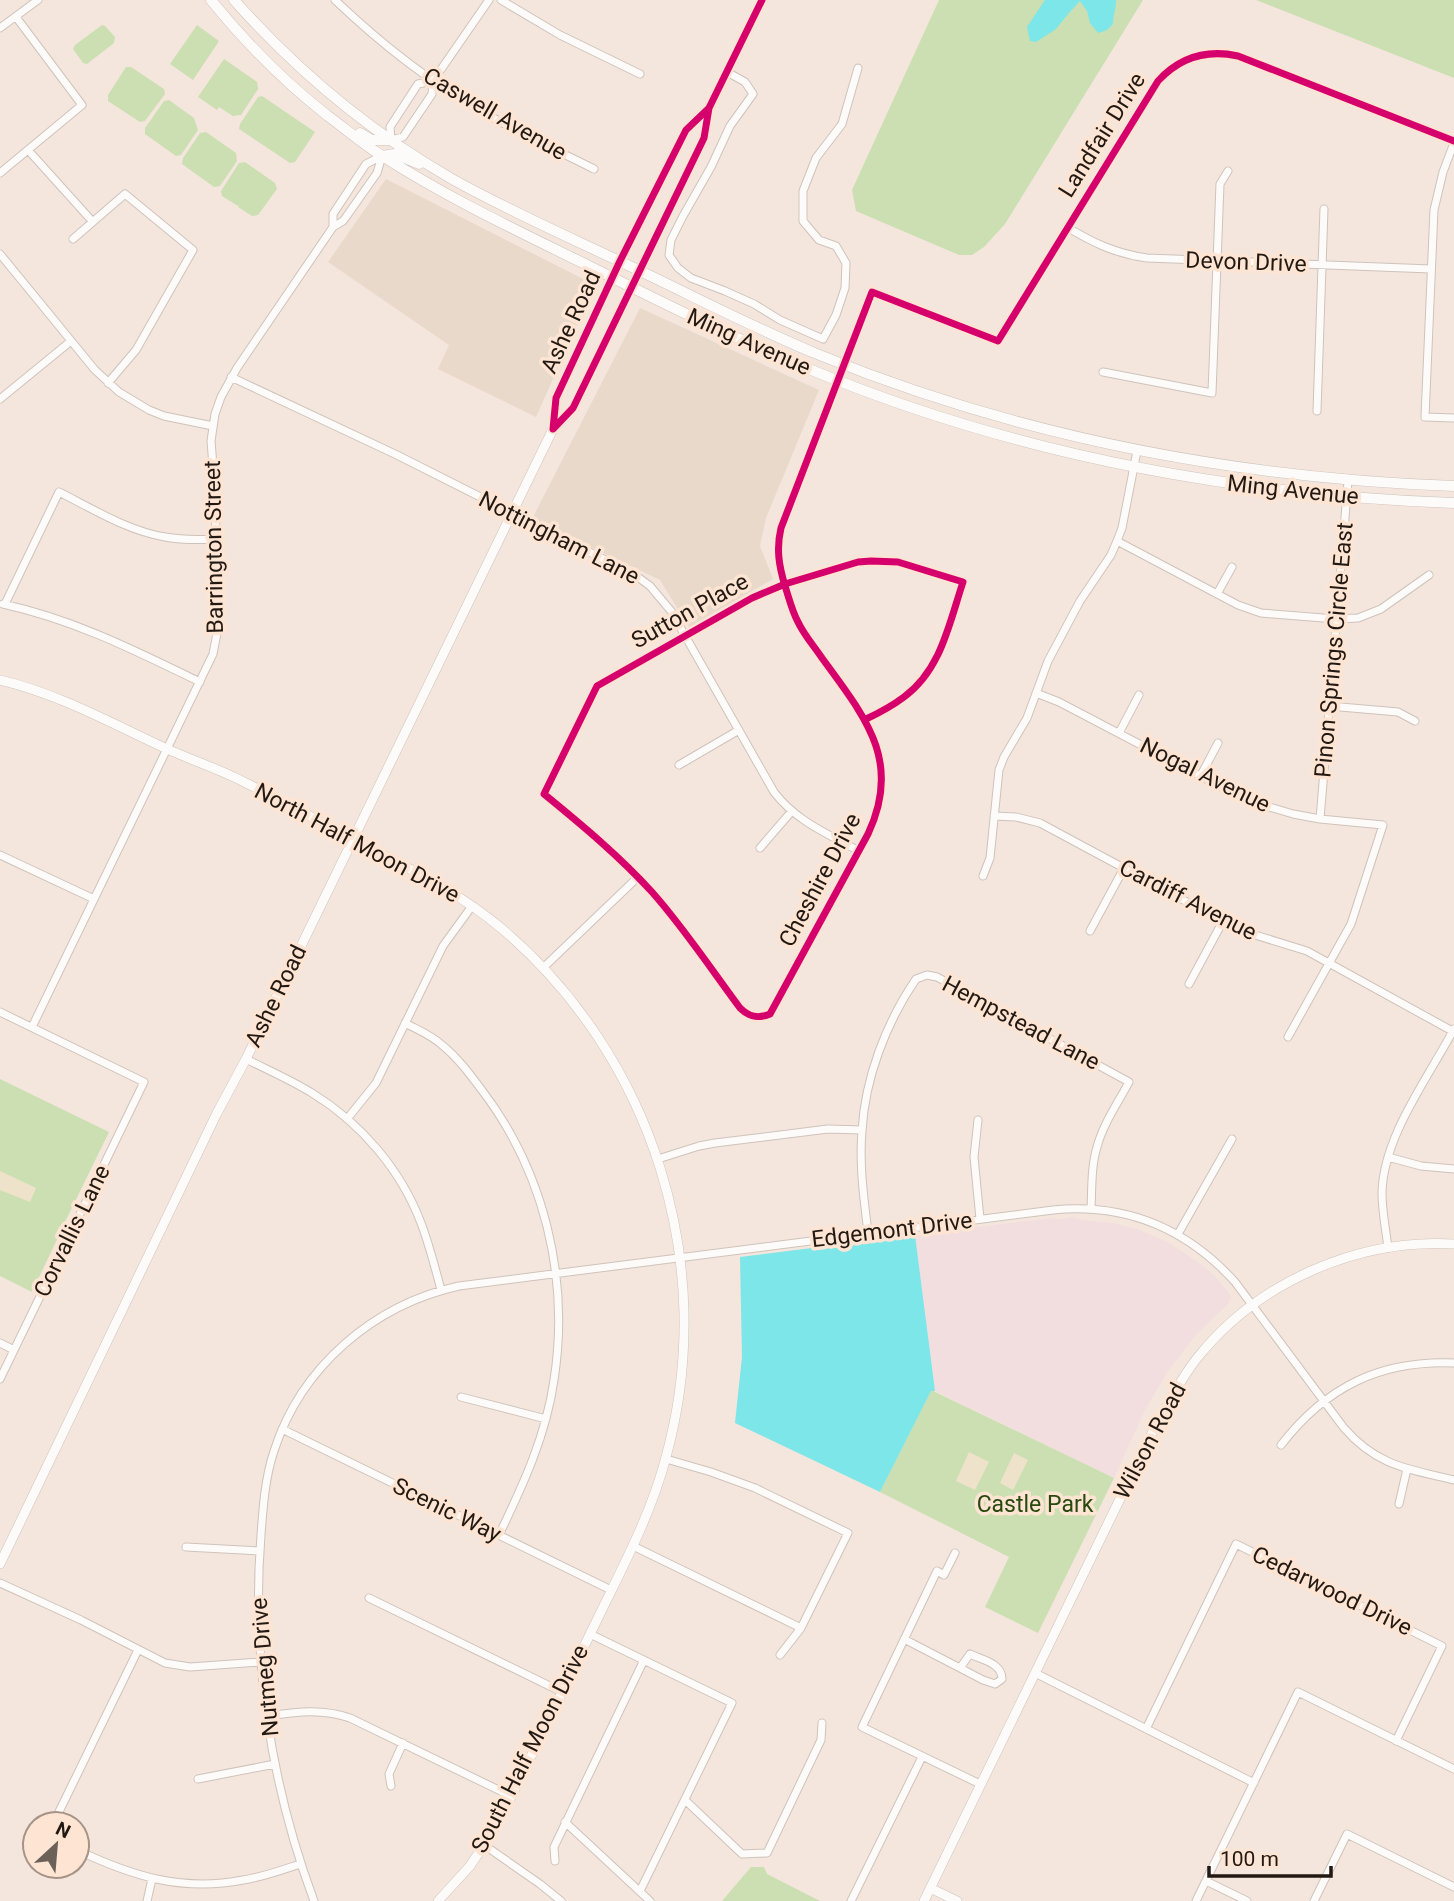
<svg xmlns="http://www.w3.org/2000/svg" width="1454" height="1901" font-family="Roboto,sans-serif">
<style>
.commercial{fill:#e8d9ca}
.education{fill:#f2dedf}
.green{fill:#cbdfb2}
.sand{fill:#eee3ca}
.water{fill:#7ce6e9}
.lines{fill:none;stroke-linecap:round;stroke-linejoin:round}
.minor-casing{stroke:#cec3bb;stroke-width:9}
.tertiary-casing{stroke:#cec3bb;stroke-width:10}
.secondary-casing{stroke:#cec3bb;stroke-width:11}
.minor{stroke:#fdfbfa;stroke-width:7}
.tertiary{stroke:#fdfbfa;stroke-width:9}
.secondary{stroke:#fdfbfa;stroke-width:10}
.cycleway-casing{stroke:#fee4d2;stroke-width:11}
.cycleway{stroke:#d6006c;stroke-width:7}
.labels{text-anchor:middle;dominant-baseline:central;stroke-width:7;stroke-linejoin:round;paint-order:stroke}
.street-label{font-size:23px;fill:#221913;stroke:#fee4d2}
.park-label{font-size:23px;fill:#27490e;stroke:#fee4d2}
</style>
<rect width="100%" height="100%" fill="#f4e6dc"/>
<path class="commercial" d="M 386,179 L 595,285 L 536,417 L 438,369 L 449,345 L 328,262 Z
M 640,308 L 819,390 L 766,518 L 760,546 L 773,579 L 689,627 L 660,580 L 532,519 Z"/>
<path class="education" d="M 1072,1216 L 1081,1220 L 1114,1223 L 1137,1229 L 1168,1242 L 1201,1264 L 1216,1277 L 1231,1296 L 1229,1303 L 1196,1335 L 1168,1371 L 1145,1410 L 1114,1478 L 935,1391 L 915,1235 L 937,1234 L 938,1232 L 1051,1218 L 1054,1219 L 1068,1218 Z"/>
<path class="green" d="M 939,0 L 1143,0 L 1005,224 L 984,247 L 972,255 L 959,255 L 856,211 L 852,190 Z
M 1256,0 L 1454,0 L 1454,78 Z
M 102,25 L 105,26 L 115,37 L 114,43 L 87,64 L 83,63 L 73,49 L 75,45 Z
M 197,25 L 219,41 L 193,80 L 170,64 Z
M 224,59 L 257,82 L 258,89 L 241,115 L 233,116 L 219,107 L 217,110 L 198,97 Z
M 126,67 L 131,67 L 164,89 L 165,94 L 145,121 L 140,122 L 108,101 L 108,95 Z
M 262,96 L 315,132 L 295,162 L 290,163 L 239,129 L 240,124 L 258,97 Z
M 169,100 L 194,118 L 198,130 L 181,155 L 176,156 L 145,134 L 145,128 L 164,101 Z
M 206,132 L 236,153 L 237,161 L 220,186 L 214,187 L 182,164 L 183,158 L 200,133 Z
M 245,162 L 275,183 L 277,189 L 258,215 L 252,216 L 238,207 L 240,204 L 238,206 L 222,196 L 221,191 L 239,163 Z
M 0,1079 L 109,1132 L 65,1222 L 62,1225 L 63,1227 L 32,1292 L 0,1276 Z
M 931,1390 L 1114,1478 L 1038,1633 L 985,1607 L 1009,1557 L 880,1492 Z
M 751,1867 L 764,1867 L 767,1874 L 820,1901 L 722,1901 Z"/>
<path class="sand" d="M 0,1171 L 36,1188 L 30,1202 L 0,1190 Z
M 969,1452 L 989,1462 L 975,1490 L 956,1481 Z
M 1014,1453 L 1028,1460 L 1013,1490 L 1000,1483 Z"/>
<path class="water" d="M 1045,0 L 1116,0 C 1116,9 1113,15 1113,24 L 1107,30 L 1098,33 L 1090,23 L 1087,11 L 1080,1 L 1068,14 L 1056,29 L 1036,42 L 1030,41 L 1027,27 Z
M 915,1235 L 935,1391 L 931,1391 L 880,1492 L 735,1423 L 742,1357 L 740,1257 Z"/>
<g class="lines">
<defs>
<path id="minor" d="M 335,0 C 379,42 427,80 479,110 C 517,132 556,150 594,169
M 501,0 L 560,35 L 640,74
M 0,28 L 38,0
M 727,72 L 745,82 L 753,94 L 730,126 L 711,167 L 683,216 L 671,240 L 669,255 L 678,268 L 691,278 L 725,291 L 754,304 L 780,320 L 823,339 L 836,315 L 845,288 L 846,263 L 836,246 L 819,240 L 803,221 L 803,191 L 816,158 L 842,124 L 858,68
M 433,81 L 418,84 L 390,127 L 391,140 L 403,137 L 432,94 L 433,81 L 489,0
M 1454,143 L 1443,172 L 1434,210 L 1425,417 L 1454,418
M 28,150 L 92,221
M 0,173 L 82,105 L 16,17
M 333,227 L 333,214 L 366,164 L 382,156
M 1067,227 C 1093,243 1117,254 1147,258 L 1431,269
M 73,239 L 125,194 L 193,250 L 136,350 L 108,383
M 0,254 L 95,370 L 119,392 L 149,410 L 164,416 L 213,426
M 1103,372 L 1212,393 L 1220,184 L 1228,171
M 231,377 L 397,455 L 635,575 L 650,586 L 671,611 L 774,792 C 796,821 828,834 859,851
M 0,399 L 71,341
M 1317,411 L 1324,209
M 1117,541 L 1238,605 L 1261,613 L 1336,619 L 1358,618 L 1381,609 L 1429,575
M 1217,594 L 1232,567
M 3,604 C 75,620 134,650 200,682
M 5,604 L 59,492 C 93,509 128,531 165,537 C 182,540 198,540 215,539
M 1036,693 L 1059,702 L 1246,800 L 1293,814 L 1320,819 L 1383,825 L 1351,924 L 1288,1037
M 1329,706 L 1398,712 L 1415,721
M 866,719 C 879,713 892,706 904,697 C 941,670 949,624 963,582 L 898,562 L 871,561 L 858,562 L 785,584 L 752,598 L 597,686 L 544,794 C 582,825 619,856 652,892 C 684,928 711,969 740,1008 C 749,1017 758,1019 770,1014 L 868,834 C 903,760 864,716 822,658 C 814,646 804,635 798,622 C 792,611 789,598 785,586 C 779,566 776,549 781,528 L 872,292 L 998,341 L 1158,81 C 1180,57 1206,49 1238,56 L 1454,141
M 1119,733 L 1139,695
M 679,765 L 739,730
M 1200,777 L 1218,743
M 994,816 L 1016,817 L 1040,823 L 1239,930 L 1307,951 L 1454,1032
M 1320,819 L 1348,481
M 760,848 L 791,812
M 0,855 L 94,899
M 983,876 L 990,858 L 999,770 L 1004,757 L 1027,718 L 1048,661 L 1080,601 L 1111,555 L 1117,541 L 1122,528 L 1137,451
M 1090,931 L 1124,868
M 543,968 L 638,877
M 1189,984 L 1223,921
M 0,1012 L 144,1082 L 0,1379
M 405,1023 C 418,1030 431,1035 442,1045 C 457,1057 469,1073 481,1089 C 544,1171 570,1278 554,1380 C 546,1436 523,1485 499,1535
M 32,1027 L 213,654 L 218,628 L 215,491 L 211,441 L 215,414 L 221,397 L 237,368 L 333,227 L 343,221 L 346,217 L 377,173 L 382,156
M 246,1059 C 268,1070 291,1080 312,1093 C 361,1123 401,1170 421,1223 C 429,1244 435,1267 441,1290
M 347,1119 L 376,1083 L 443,946 L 472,906
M 978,1120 L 974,1157 L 980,1219
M 1388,1157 L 1421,1166 L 1454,1169
M 658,1159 L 699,1146 L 715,1143 L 828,1129 L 862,1130
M 868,1233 C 864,1199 859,1165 862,1131 C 865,1078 886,1023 916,979 L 927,975 L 937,977 L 1129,1082 C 1118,1103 1103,1124 1097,1147 C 1091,1167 1092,1188 1091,1209
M 1178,1234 L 1232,1139
M 1388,1248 C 1386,1230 1382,1212 1382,1193 C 1383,1137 1428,1078 1454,1029
M 0,1343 L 14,1350
M 461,1397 L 546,1419
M 282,1429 L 611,1590
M 1281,1445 C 1326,1387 1380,1360 1454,1363
M 666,1459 L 711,1472 L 755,1488 L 848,1533 L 801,1628 L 780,1655
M 1399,1504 L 1407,1469
M 633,1546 L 801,1628
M 186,1547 L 260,1551
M 955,1553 L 944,1575 L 937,1571 L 862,1727 L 980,1784
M 0,1583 L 81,1620 L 165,1663 L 190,1667 L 261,1662
M 369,1598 L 562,1692
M 590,1634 L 732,1703 L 640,1891
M 904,1639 L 960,1668 L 970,1654 C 982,1660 1002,1663 1002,1679 L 995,1684 L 983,1680 L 960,1668
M 1035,1673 L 1254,1783
M 267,1716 C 296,1712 321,1708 350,1718 L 511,1796
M 1146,1729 L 1236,1544 L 1442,1646 L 1396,1741
M 198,1779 L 275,1764
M 391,1786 L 389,1774 L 403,1743
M 685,1800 L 742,1854 L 767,1853 L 821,1740 L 822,1723
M 565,1822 L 650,1901
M 53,1824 L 138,1650
M 484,1845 L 540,1884 L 561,1901
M 77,1850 C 132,1876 182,1892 243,1880 C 263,1877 282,1870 300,1864
M 555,1861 L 554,1847 L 644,1660
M 1206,1881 L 1247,1901
M 147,1901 L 152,1879
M 314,1901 C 271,1785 251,1659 261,1535 C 263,1507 265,1478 274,1451 C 301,1367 373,1305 459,1286 L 1053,1210 C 1126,1203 1186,1228 1235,1282 L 1344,1428 C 1377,1466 1408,1469 1454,1480
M 851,1901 L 922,1757
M 1196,1901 L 1298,1692 L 1454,1769
M 1314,1901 L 1347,1834 L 1454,1887"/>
<path id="tertiary" d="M 709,108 L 686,130 L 620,261 L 556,398 L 553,429 L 573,408 L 704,138 L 709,108 L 762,0
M 0,680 C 59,694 111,723 165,748 C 191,760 219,769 244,782 C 275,797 304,813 334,829 C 392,861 450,885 501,928 C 653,1056 719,1266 666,1457 C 651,1515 622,1568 596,1622 C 563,1689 531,1758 497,1825 L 470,1866 L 438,1901
M 0,1564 L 217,1113 L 246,1059 L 553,429
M 930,1888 L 957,1901
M 924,1901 L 1156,1425 C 1169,1402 1181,1378 1198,1357 C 1258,1282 1359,1238 1454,1244"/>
<path id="secondary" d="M 211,0 C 246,43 284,82 328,116 C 347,130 364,145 384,157 C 448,198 516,230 585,264 C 659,301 733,338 809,369 C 1014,454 1233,495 1454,503
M 234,0 C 297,71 370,132 452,179 C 511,212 573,239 634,268 C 695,297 754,328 817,354 C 1020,437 1235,478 1454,486
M 360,133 L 372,140 L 391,140
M 382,156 L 395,154 L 419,164"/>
</defs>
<use href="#minor" class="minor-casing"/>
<use href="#tertiary" class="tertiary-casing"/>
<use href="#secondary" class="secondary-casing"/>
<use href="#minor" class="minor"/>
<use href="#tertiary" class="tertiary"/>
<use href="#secondary" class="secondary"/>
<defs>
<path id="cycleway" d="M 709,108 L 686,130 L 620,261 L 556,398 L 553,429 L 573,408 L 704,138 L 709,108 L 762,0
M 866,719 C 879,713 892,706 904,697 C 941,670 949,624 963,582 L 898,562 L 871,561 L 858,562 L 785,584 L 752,598 L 597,686 L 544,794 C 582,825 619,856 652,892 C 684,928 711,969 740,1008 C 749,1017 758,1019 770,1014 L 868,834 C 903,760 864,716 822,658 C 814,646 804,635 798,622 C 792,611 789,598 785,586 C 779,566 776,549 781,528 L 872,292 L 998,341 L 1158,81 C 1180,57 1206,49 1238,56 L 1454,141"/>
</defs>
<use href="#cycleway" class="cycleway-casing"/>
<use href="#cycleway" class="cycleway"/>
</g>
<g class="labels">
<g class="street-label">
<text transform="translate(495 114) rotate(30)">Caswell Avenue</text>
<text transform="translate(1102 135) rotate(-58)">Landfair Drive</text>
<text transform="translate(1246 262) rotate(2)">Devon Drive</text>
<text transform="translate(571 322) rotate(-65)">Ashe Road</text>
<text transform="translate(749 342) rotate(24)">Ming Avenue</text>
<text transform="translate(1293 490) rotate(6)">Ming Avenue</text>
<text transform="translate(559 538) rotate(27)">Nottingham Lane</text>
<text transform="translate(214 547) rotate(-91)">Barrington Street</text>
<text transform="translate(690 611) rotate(-29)">Sutton Place</text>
<text transform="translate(1334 650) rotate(-85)">Pinon Springs Circle East</text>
<text transform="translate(1205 775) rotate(26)">Nogal Avenue</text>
<text transform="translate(357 843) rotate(28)">North Half Moon Drive</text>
<text transform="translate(820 880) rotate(-62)">Cheshire Drive</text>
<text transform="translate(1188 900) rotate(27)">Cardiff Avenue</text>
<text transform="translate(276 996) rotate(-64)">Ashe Road</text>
<text transform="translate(1021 1023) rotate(28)">Hempstead Lane</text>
<text transform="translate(892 1230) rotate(-7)">Edgemont Drive</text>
<text transform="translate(72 1231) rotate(-64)">Corvallis Lane</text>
<text transform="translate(1150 1441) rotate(-62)">Wilson Road</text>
<text transform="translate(447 1510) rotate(26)">Scenic Way</text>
<text transform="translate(1332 1591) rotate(26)">Cedarwood Drive</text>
<text transform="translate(265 1667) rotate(-95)">Nutmeg Drive</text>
<text transform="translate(530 1749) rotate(-63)">South Half Moon Drive</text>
</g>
<g class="park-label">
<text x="1035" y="1504">Castle Park</text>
</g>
</g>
<g transform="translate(56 1845) rotate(26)"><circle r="33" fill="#fee4d2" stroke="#a69386" stroke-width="2"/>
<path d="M0-5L12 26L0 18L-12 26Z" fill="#6c6159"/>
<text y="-10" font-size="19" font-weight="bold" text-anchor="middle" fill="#221913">N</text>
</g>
<path d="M1209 1866v10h122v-10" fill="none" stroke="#221913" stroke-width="3.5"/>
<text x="1220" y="1866" font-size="21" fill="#221913" stroke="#fee4d2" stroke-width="5" paint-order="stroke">100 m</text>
</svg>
